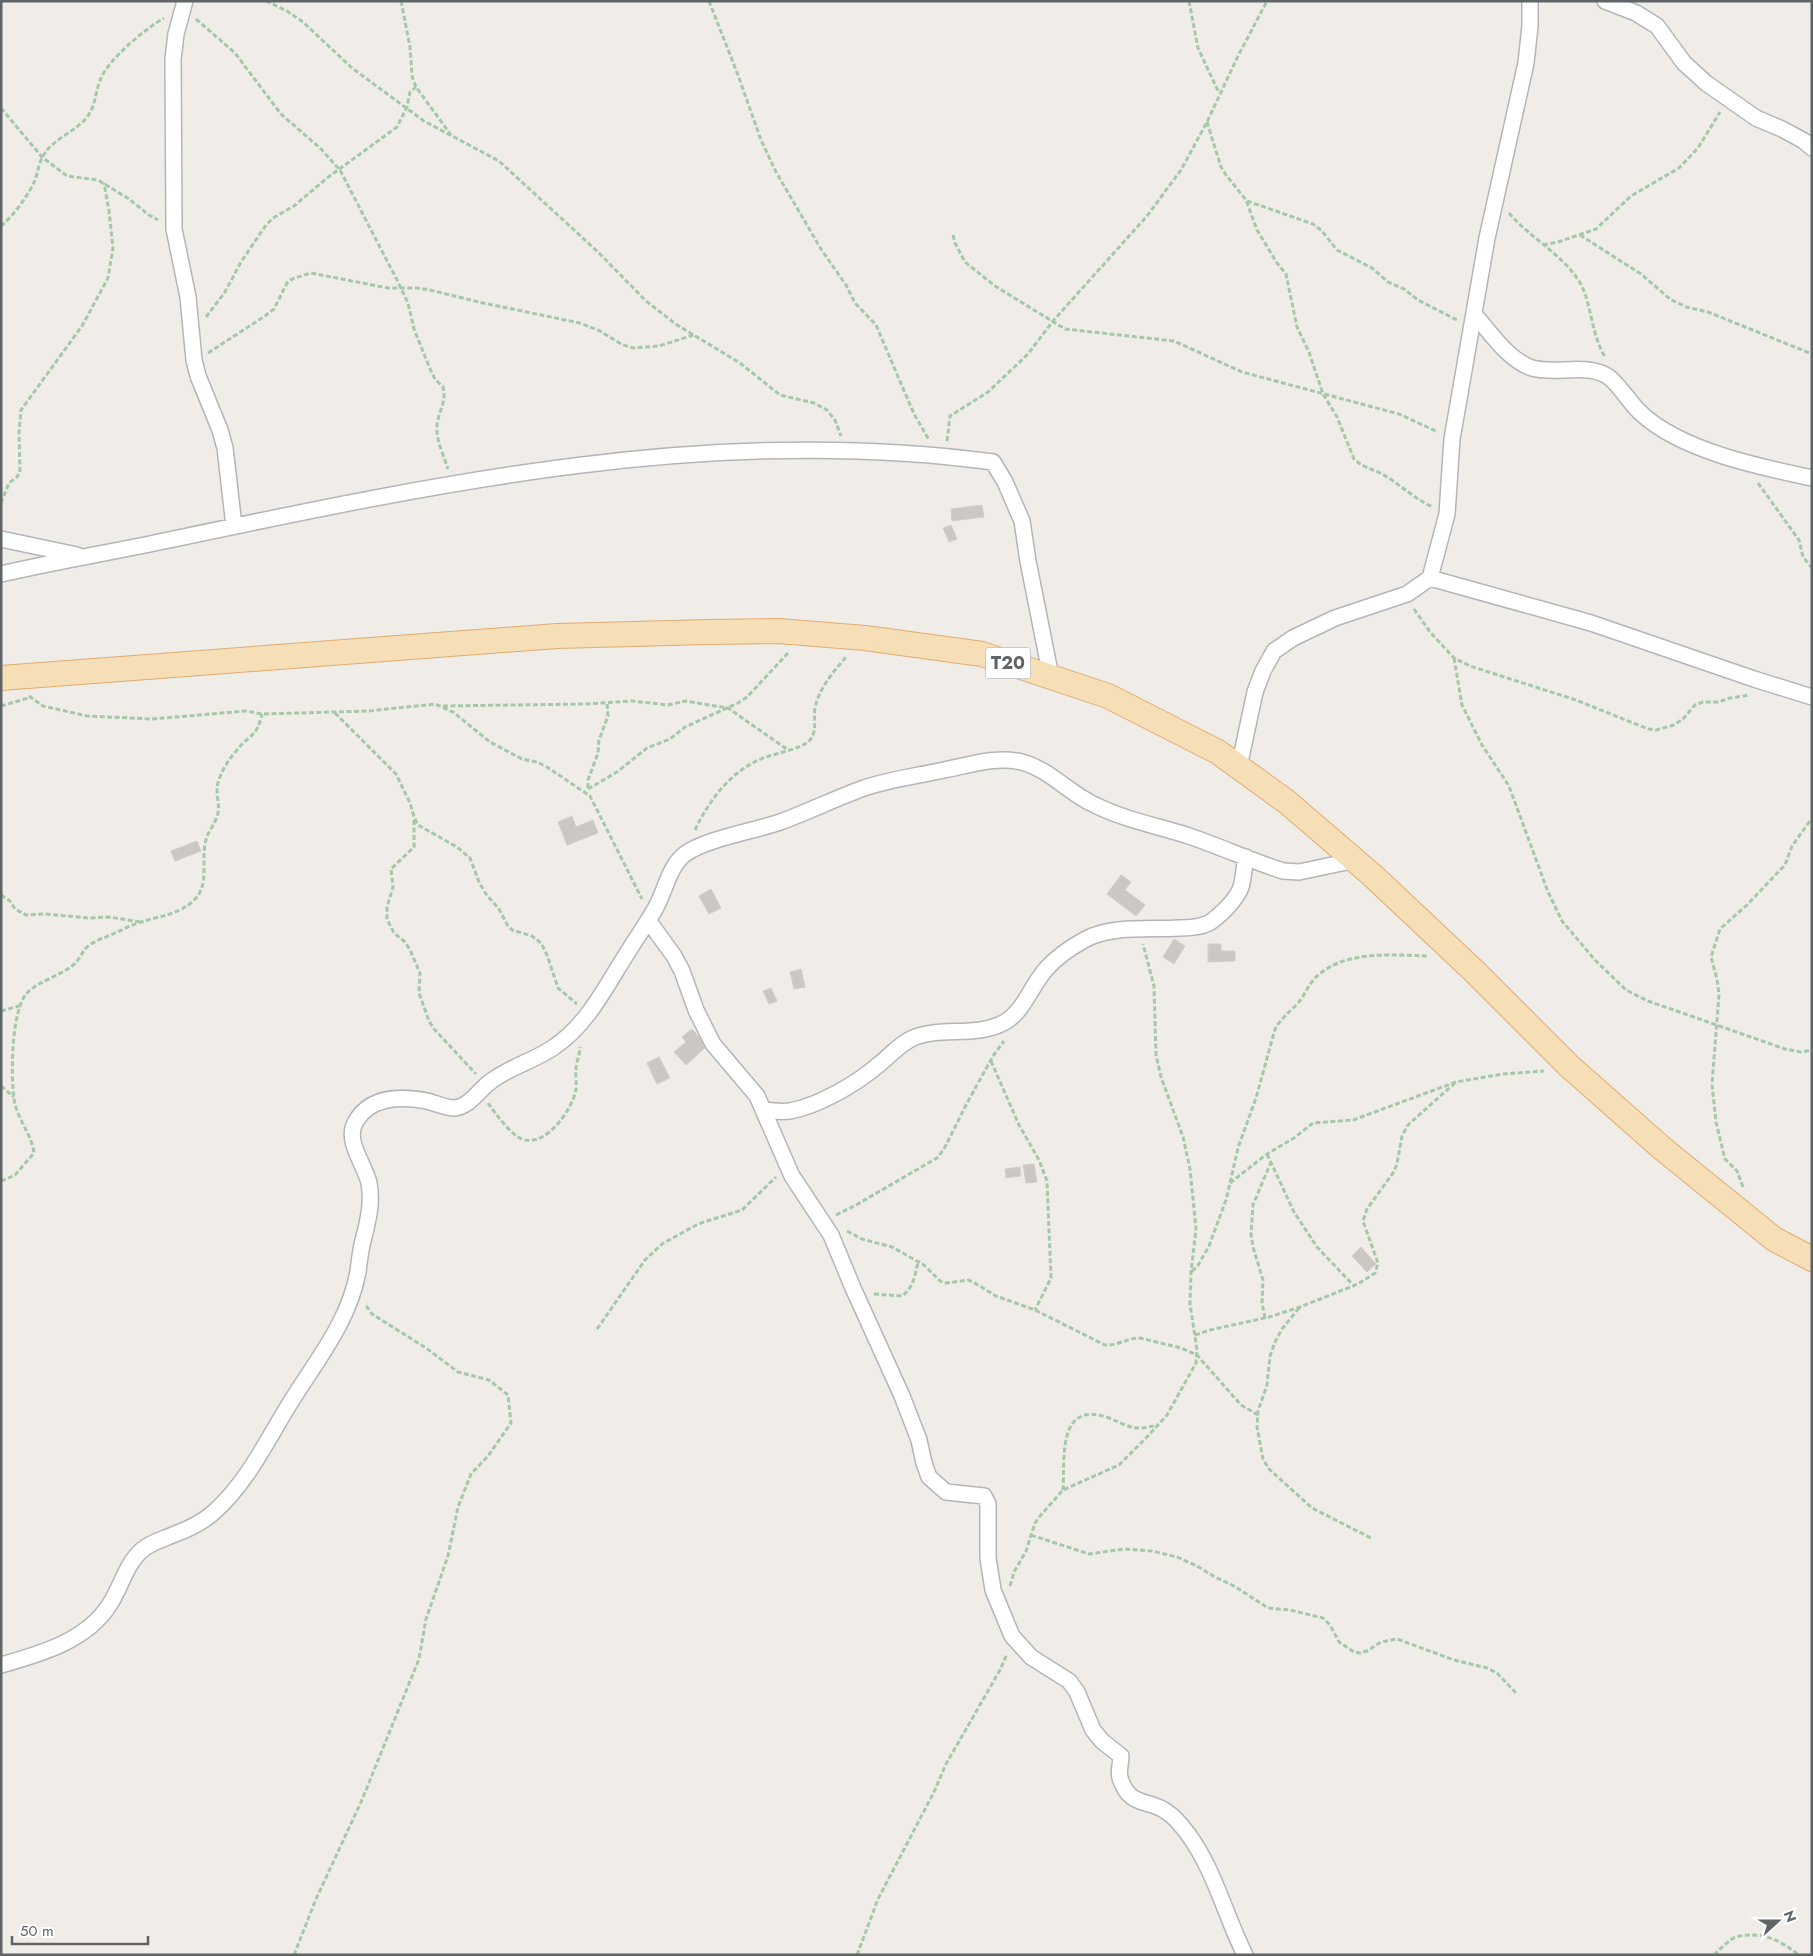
<svg xmlns="http://www.w3.org/2000/svg" width="1813" height="1956" font-family="Jost,sans-serif">
<style>
.building{fill:#cbc8c4;stroke:#d4cdc7}
.lines{fill:none;stroke-linecap:round;stroke-linejoin:round}
.street-casing{stroke:#b3b6b8;stroke-width:18}
.primary-casing{stroke:#e1ab70;stroke-width:26}
.path{stroke:#a5c9a8;stroke-width:3;stroke-dasharray:5 2.5;stroke-linecap:butt}
.street{stroke:#fff;stroke-width:15}
.primary{stroke:#f6dfb7;stroke-width:24}
.labels{text-anchor:middle;dominant-baseline:central;stroke-width:4.5;stroke-linejoin:round;paint-order:stroke}
.shield{fill:#fff;stroke:#8f9294;stroke-width:1}
.shield-label{font-size:18px;font-weight:bold;fill:#5f6466}
</style>
<rect width="100%" height="100%" fill="#f0ede8"/>
<path class="building" d="M 982,505 L 984,517 L 952,521 L 951,509 Z
M 951,525 L 957,539 L 949,542 L 943,528 Z
M 572,816 L 576,827 L 593,820 L 598,833 L 567,845 L 558,822 Z
M 197,841 L 201,851 L 175,861 L 171,851 Z
M 1121,875 L 1131,882 L 1125,890 L 1145,905 L 1136,916 L 1107,894 Z
M 711,889 L 721,908 L 709,914 L 699,896 Z
M 1174,939 L 1185,946 L 1174,964 L 1163,957 Z
M 1208,944 L 1221,944 L 1221,951 L 1235,951 L 1235,961 L 1208,962 Z
M 801,969 L 805,987 L 794,989 L 790,972 Z
M 771,988 L 777,1001 L 769,1004 L 763,991 Z
M 692,1029 L 707,1046 L 686,1065 L 674,1052 L 686,1042 L 682,1037 Z
M 659,1057 L 670,1078 L 657,1084 L 647,1063 Z
M 1034,1164 L 1037,1182 L 1026,1183 L 1023,1165 Z
M 1020,1167 L 1021,1176 L 1006,1178 L 1005,1169 Z
M 1361,1247 L 1376,1264 L 1367,1272 L 1352,1256 Z"/>
<g class="lines">
<defs>
<path id="street" d="M 185,1 L 176,34 L 173,59 L 174,229 L 188,297 L 194,360 L 198,376 L 220,430 L 225,448 L 234,526
M 1605,1 L 1636,13 L 1657,26 L 1684,63 L 1706,83 L 1756,118 L 1782,129 L 1804,141 L 1812,148
M 1474,314 C 1490,332 1508,360 1532,368 C 1556,375 1590,362 1610,378 C 1621,387 1631,405 1643,415 C 1683,451 1760,467 1812,478
M 1,539 L 77,555
M 1,574 C 57,561 113,552 169,540 C 439,483 716,424 993,462 L 1005,482 L 1022,521 L 1028,561 L 1051,677
M 1430,578 L 1591,623 L 1754,679 L 1812,697
M 1239,767 L 1255,692 L 1263,671 L 1274,651 L 1293,638 L 1335,618 L 1407,594 L 1430,578 L 1447,514 L 1452,439 L 1487,238 L 1526,63 L 1530,26 L 1530,1
M 648,920 L 674,956 L 682,971 L 696,1010 L 713,1044 L 757,1096 L 792,1176 L 831,1235 L 853,1288 L 902,1396 L 919,1440 L 924,1463 L 929,1477 L 946,1492 L 984,1496 L 988,1504 L 988,1558 L 993,1590 L 1012,1636 L 1031,1657 L 1069,1681 L 1077,1692 L 1093,1730 L 1102,1741 L 1121,1756 C 1121,1764 1118,1770 1120,1778 C 1130,1809 1149,1798 1167,1812 C 1175,1817 1182,1826 1188,1834 C 1215,1871 1225,1915 1245,1955
M 764,1110 C 772,1111 782,1112 790,1111 C 818,1106 856,1084 877,1066 C 889,1057 899,1044 913,1038 C 941,1026 977,1038 1005,1022 C 1024,1011 1032,984 1047,968 C 1057,957 1073,946 1086,939 C 1113,925 1150,930 1179,928 C 1188,928 1201,927 1209,923 C 1220,916 1237,899 1241,887 C 1244,877 1244,866 1246,857
M 1,1665 C 40,1654 87,1641 110,1604 C 121,1587 126,1564 142,1550 C 151,1542 164,1539 175,1534 C 189,1529 203,1522 214,1512 C 248,1482 268,1438 292,1400 C 317,1360 349,1321 358,1272 C 359,1263 360,1254 362,1245 C 367,1224 373,1205 369,1183 C 365,1165 345,1141 355,1123 C 369,1096 401,1096 427,1101 C 435,1103 446,1108 454,1108 C 469,1107 479,1090 490,1082 C 509,1067 534,1061 554,1047 C 587,1025 605,988 626,955 C 635,940 646,925 655,909 C 665,892 669,866 685,854 C 705,839 755,831 780,822 C 808,812 836,798 864,788 C 891,779 917,776 944,770 C 970,765 999,755 1025,763 C 1051,771 1070,794 1095,805 C 1125,820 1158,826 1189,836 C 1221,847 1252,861 1283,871 L 1299,872 L 1356,860"/>
<path id="primary" d="M 1,678 L 557,636 L 707,632 L 779,631 L 865,638 L 982,654 L 1108,696 L 1218,752 L 1287,802 L 1372,875 L 1474,971 L 1569,1066 L 1663,1149 L 1774,1239 L 1812,1259"/>
</defs>
<use href="#street" class="street-casing"/>
<use href="#primary" class="primary-casing"/>
<path class="path" d="M 266,1 L 287,11 L 303,22 L 352,68 L 424,121 L 499,161 L 598,252 L 646,301 L 677,325 L 740,363 L 780,395 L 814,403 L 827,410 L 835,420 L 841,436
M 401,1 L 410,47 L 412,76 L 416,87 L 451,135
M 709,1 L 738,75 L 761,140 L 776,172 L 821,249 L 846,285 L 855,303 L 876,325 L 914,414 L 929,440
M 1189,1 L 1198,48 L 1219,93
M 196,19 L 235,53 L 281,114 L 320,148 L 340,170 L 397,280 L 408,303 L 414,329 L 430,369 L 435,379 L 443,387 C 447,402 438,412 437,426 C 436,441 444,456 448,469
M 1,108 L 42,157 L 67,176 L 98,180 L 129,199 L 149,215 L 158,220
M 1207,122 L 1221,167 L 1226,175 L 1246,200 L 1257,230 L 1277,263 L 1286,274 L 1297,327 L 1309,352 L 1323,394 L 1337,417 L 1354,459 C 1362,467 1372,469 1382,474 C 1400,484 1414,499 1433,507
M 1247,201 L 1313,224 L 1322,231 L 1337,250 L 1372,268 L 1388,282 L 1404,289 L 1418,300 L 1457,320
M 1509,213 C 1530,238 1561,253 1579,281 C 1592,302 1590,332 1605,357
M 1,226 C 14,215 28,196 35,180 C 38,173 38,165 42,158 C 51,139 76,132 87,117 C 96,106 95,91 101,78 C 110,58 145,29 164,18
M 953,235 L 955,243 L 965,262 L 995,286 L 1065,329 L 1174,341 L 1242,372 L 1399,414 L 1438,432
M 1580,235 L 1641,274 L 1670,299 L 1686,307 L 1708,312 L 1812,354
M 1543,245 L 1558,242 L 1596,229 L 1631,196 L 1679,168 L 1698,148 L 1720,112
M 206,317 L 225,292 L 241,262 L 266,225 L 273,218 L 294,206 L 327,178 L 397,127 L 407,107 L 410,92 L 416,87
M 208,353 L 265,316 L 274,309 L 287,283 L 292,279 L 311,273 L 388,288 L 417,288 L 430,290 L 483,303 L 580,323 L 600,331 L 621,344 L 633,348 L 659,346 L 694,335
M 947,441 L 950,416 L 988,392 L 1028,354 L 1053,321 L 1147,216 L 1181,170 L 1207,122 L 1238,56 L 1267,1
M 1758,483 L 1799,540 L 1803,557 L 1812,568
M 1,503 L 9,483 L 17,477 L 20,472 L 19,432 L 21,410 L 82,326 L 108,278 L 113,248 L 109,211 L 104,183
M 1414,609 L 1430,632 L 1454,658 L 1470,666 L 1576,700 L 1648,729 L 1656,730 L 1674,725 L 1683,719 L 1695,705 L 1703,702 L 1718,702 L 1730,698 L 1750,695
M 1454,658 L 1462,705 L 1482,745 L 1509,786 L 1548,892 L 1562,921 L 1595,960 L 1626,990 L 1648,1001 L 1785,1049 L 1801,1052 L 1812,1050
M 29,696 L 43,706 L 87,716 L 152,719 L 246,711 L 262,714 L 368,711 L 435,704 L 453,712 L 490,742 L 522,759 L 537,762 L 547,767 L 590,796 L 642,899
M 1,706 L 28,698
M 443,706 L 585,704 L 632,701 L 668,705 L 685,701 L 728,708 L 788,750
M 335,713 L 396,774 L 410,803 L 414,817 L 418,825 L 457,847 L 470,858 L 479,882 L 486,894 L 499,909 L 508,926 L 512,930 L 532,936 L 541,943 L 547,955 L 558,988 L 577,1004
M 588,788 L 588,780 L 598,753 L 599,740 L 608,716 L 607,703
M 588,789 L 617,772 L 647,748 L 670,739 L 685,727 L 738,703 L 747,697 L 789,652
M 414,820 L 414,847 L 391,869 L 393,887 L 387,907 L 387,919 L 394,933 L 405,942 L 410,950 L 420,973 L 419,993 L 429,1021 L 434,1029 L 476,1074
M 695,830 C 710,798 734,767 769,756 C 779,753 802,748 809,741 C 818,732 813,720 815,708 C 819,688 834,671 847,656
M 1,895 L 10,901 L 15,909 L 26,915 L 45,914 L 89,918 L 109,917 L 141,922
M 1,1011 L 19,1006
M 991,1061 L 1019,1125 L 1039,1160 L 1047,1181 L 1051,1278 L 1035,1310
M 1,1086 L 14,1097
M 488,1103 C 495,1113 512,1136 522,1139 C 546,1148 573,1109 576,1089 C 577,1083 575,1076 576,1070 C 576,1062 580,1055 580,1047
M 1267,1154 L 1294,1212 L 1317,1247 L 1354,1286
M 1,1181 L 15,1175 L 34,1153 C 32,1136 19,1121 15,1104 C 10,1081 11,1010 27,993 C 37,982 59,976 72,966 C 79,961 81,954 86,948 C 93,941 104,938 113,934 C 122,930 131,925 141,922 C 159,916 178,915 193,901 C 211,885 200,861 206,840 C 208,831 216,823 218,813 C 220,803 215,793 218,783 C 221,771 229,759 237,750 C 250,734 257,737 262,714
M 1230,1183 L 1267,1154 L 1294,1138 L 1313,1123 L 1353,1120 L 1456,1082 L 1503,1074 L 1544,1071
M 1743,1187 L 1737,1171 L 1725,1159 L 1716,1122 L 1712,1084 L 1719,994 L 1717,979 L 1711,957 L 1720,929 L 1747,905 L 1785,865 L 1792,846 L 1812,818
M 836,1215 L 856,1205 L 937,1158 L 944,1149 L 966,1105 L 993,1056 L 1004,1041
M 847,1231 L 862,1239 L 892,1247 L 901,1252 L 924,1265 L 940,1281 L 946,1283 L 968,1280 L 973,1282 L 996,1296 L 1035,1310 L 1105,1345 C 1117,1346 1127,1338 1140,1338 L 1181,1348 L 1197,1355 L 1241,1405 L 1258,1415
M 1192,1271 L 1197,1267 L 1209,1246 L 1226,1200 L 1238,1148 L 1256,1098 L 1275,1029 C 1281,1018 1290,1012 1298,1003 C 1305,995 1308,985 1316,977 C 1345,950 1390,955 1427,956
M 874,1294 L 902,1296 C 914,1287 915,1275 918,1262
M 1299,1308 L 1282,1329 L 1275,1342 L 1270,1356 L 1267,1385 L 1258,1411 L 1257,1427 L 1263,1459 L 1269,1469 L 1312,1508 L 1373,1539
M 1265,1318 L 1262,1303 L 1263,1280 L 1253,1247 L 1251,1234 L 1253,1205 L 1271,1162
M 597,1329 L 645,1260 L 662,1244 L 698,1224 L 742,1210 L 776,1177
M 1195,1335 L 1210,1330 L 1269,1317 L 1300,1307 L 1358,1284 L 1375,1273 L 1378,1263 L 1363,1221 L 1367,1209 L 1393,1173 L 1397,1164 L 1402,1136 L 1408,1125 L 1456,1082
M 1063,1490 C 1065,1458 1057,1399 1109,1418 C 1130,1426 1132,1432 1157,1425
M 1031,1535 L 1089,1554 L 1124,1549 L 1152,1551 L 1177,1557 L 1197,1566 L 1215,1577 L 1234,1586 L 1268,1608 L 1290,1610 L 1323,1618 L 1330,1625 L 1339,1642 L 1354,1652 L 1360,1653 L 1367,1651 L 1381,1642 L 1397,1639 L 1454,1660 L 1487,1668 L 1497,1673 L 1517,1694
M 1010,1586 L 1014,1572 L 1026,1551 L 1035,1523 L 1040,1516 L 1063,1490 L 1119,1465 L 1146,1438 L 1167,1415 L 1196,1363 L 1197,1350 L 1190,1304 L 1191,1272 L 1196,1229 L 1190,1169 L 1183,1137 L 1161,1077 L 1156,1055 L 1154,986 L 1143,944
M 294,1955 L 316,1899 L 362,1800 L 419,1659 L 426,1619 L 448,1556 L 458,1507 L 471,1474 L 488,1456 L 511,1423 L 508,1395 L 489,1380 L 458,1372 L 426,1348 L 372,1314 L 365,1304
M 857,1955 L 878,1899 L 934,1792 L 946,1764 L 1000,1670 L 1007,1654
M 1714,1955 C 1720,1949 1726,1943 1732,1939 C 1737,1936 1743,1935 1748,1935 C 1769,1934 1783,1943 1799,1955"/>
<use href="#street" class="street"/>
<use href="#primary" class="primary"/>
</g>
<g class="labels">
<rect class="shield" x="985.5" y="647.5" width="45" height="31" rx="4"/>
<g class="shield-label">
<text x="1008" y="663">T20</text>
</g>
</g>
<rect width="1813" height="1956" fill="none" stroke="#5f6466" stroke-width="5"/>
<g transform="translate(1778 1921) rotate(69)" stroke="#ffffff" stroke-width="4" paint-order="stroke">
<path d="M0-4L9 19L0 12L-9 19Z" fill="#5f6466"/>
<text y="-8" font-size="14" font-weight="bold" text-anchor="middle" fill="#5f6466">N</text>
</g>
<path d="M12 1936v8h136v-8" fill="none" stroke="#5f6466" stroke-width="2.5"/>
<text x="20" y="1936" font-size="15" fill="#5f6466" stroke="#ffffff" stroke-width="4" paint-order="stroke">50 m</text>
</svg>
